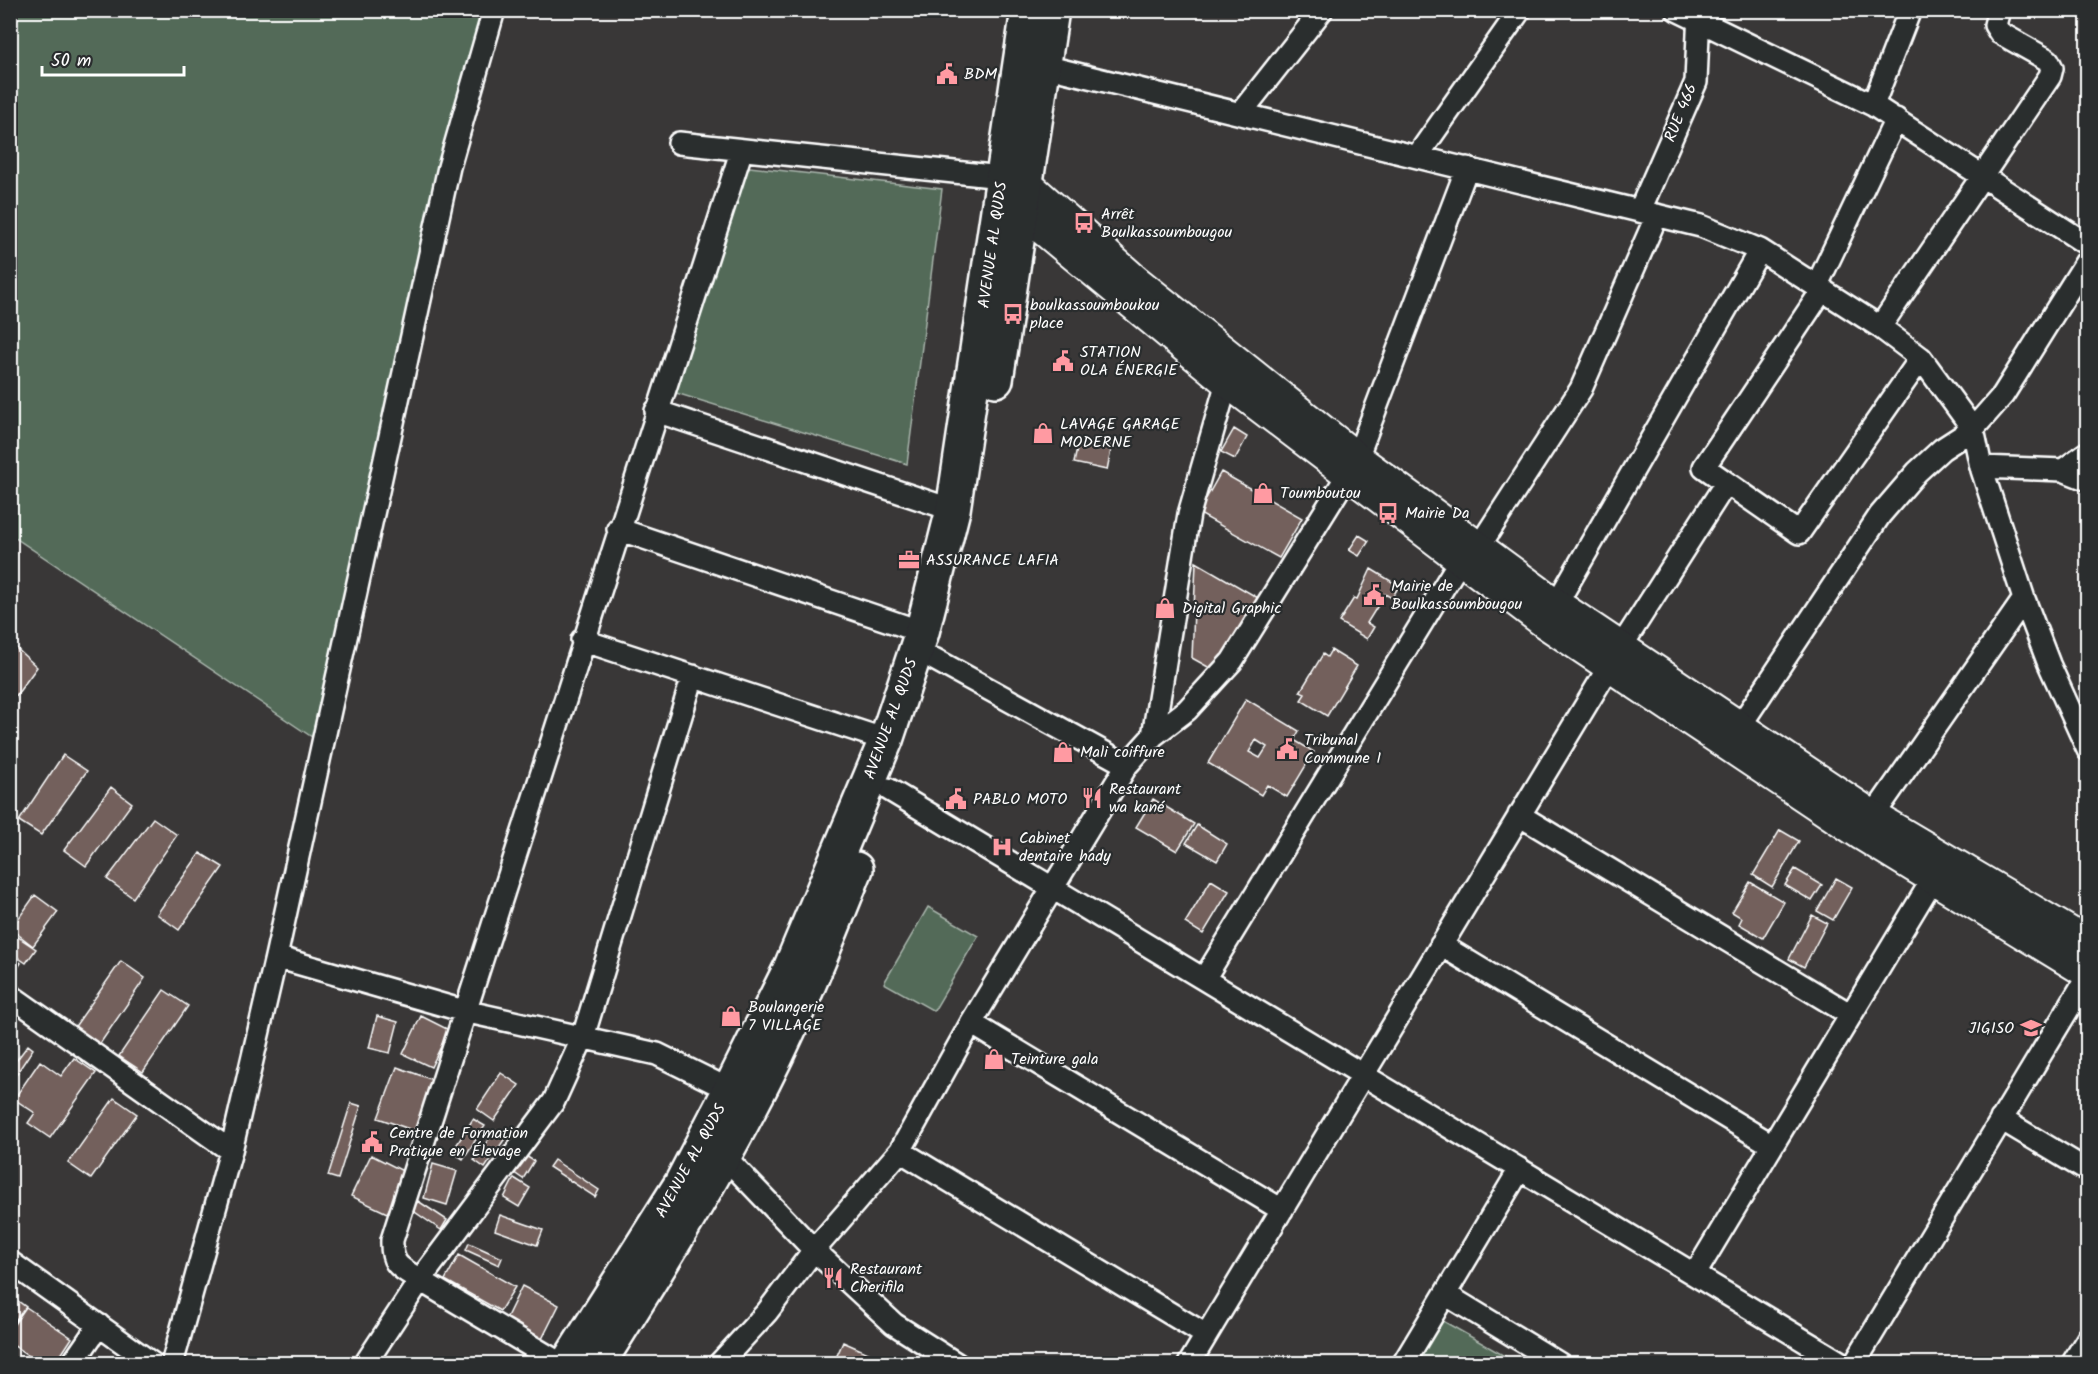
<svg xmlns="http://www.w3.org/2000/svg" width="2098" height="1374" font-family="Kalam,sans-serif">
<style>
.green{fill:#536b59;stroke:#a9b5ac;stroke-width:1.5}
.building{fill:#73615c;stroke:#fff;stroke-width:1.5;fill-rule:evenodd}
.lines{fill:none;stroke-linecap:round;stroke-linejoin:round}
.minor-casing{stroke:#fff;stroke-width:26}
.secondary-casing{stroke:#fff;stroke-width:34}
.primary-casing{stroke:#fff;stroke-width:38}
.minor{stroke:#2a2d2e;stroke-width:21}
.secondary{stroke:#2a2d2e;stroke-width:30}
.primary{stroke:#2a2d2e;stroke-width:33}
.labels{text-anchor:middle;dominant-baseline:central;stroke-width:4.5;stroke-linejoin:round;paint-order:stroke}
.poi-label{font-size:16px;fill:#fff;stroke:#2a2d2e;text-anchor:start}
.street-label{font-size:16px;fill:#fff;stroke:#2a2d2e}
</style>
<rect width="100%" height="100%" fill="#393737"/>
<filter id="ink" filterUnits="userSpaceOnUse"><feTurbulence type="fractalNoise" baseFrequency=".0167" numOctaves="2"/><feDisplacementMap in="SourceGraphic" scale="12" xChannelSelector="R" yChannelSelector="G"/><feConvolveMatrix kernelMatrix="1 2 1 2 8 2 1 2 1" color-interpolation-filters="sRGB"/></filter>
<g filter="url(#ink)">
<path class="green" d="M 10,11 L 482,11 L 445,141 L 312,737 L 11,535 Z
M 741,166 L 942,189 L 907,464 L 676,393 Z
M 928,907 L 978,936 L 934,1011 L 884,983 Z
M 1436,1317 L 1517,1363 L 1409,1364 Z"/>
<path class="building" d="M 1234,429 L 1247,437 L 1235,459 L 1221,452 Z
M 1079,439 L 1112,445 L 1107,470 L 1074,463 Z
M 1221,472 L 1302,518 L 1279,558 L 1198,513 Z
M 1359,535 L 1369,541 L 1359,556 L 1349,550 Z
M 1196,562 L 1260,599 L 1217,672 L 1192,658 Z
M 1371,569 L 1399,586 L 1392,598 L 1385,594 L 1367,623 L 1374,627 L 1367,639 L 1339,622 L 1354,598 L 1357,599 Z
M 15,647 L 37,667 L 10,704 L 10,653 Z
M 1331,650 L 1357,666 L 1327,716 L 1301,700 L 1305,694 L 1300,692 L 1323,654 L 1327,657 Z
M 1246,699 L 1299,731 L 1294,740 L 1314,752 L 1287,797 L 1267,785 L 1261,795 L 1208,763 ZM 1256,740 L 1267,747 L 1260,758 L 1249,752 Z
M 63,755 L 87,771 L 41,835 L 19,821 Z
M 111,787 L 132,803 L 86,866 L 64,850 Z
M 1153,799 L 1194,824 L 1177,851 L 1136,827 Z
M 153,818 L 177,835 L 133,898 L 107,879 Z
M 1197,825 L 1227,844 L 1217,861 L 1186,843 Z
M 1780,830 L 1799,841 L 1772,887 L 1753,875 Z
M 200,853 L 223,867 L 179,930 L 157,914 Z
M 1795,869 L 1822,885 L 1812,901 L 1785,885 Z
M 1836,878 L 1852,887 L 1833,920 L 1817,911 Z
M 1211,880 L 1229,891 L 1203,934 L 1185,923 Z
M 1750,882 L 1784,902 L 1763,938 L 1739,924 L 1742,918 L 1732,912 Z
M 35,895 L 58,912 L 33,946 L 11,929 Z
M 1812,915 L 1827,923 L 1804,967 L 1789,959 Z
M 12,933 L 36,949 L 26,963 L 10,952 Z
M 10,956 L 21,963 L 10,979 Z
M 121,961 L 145,978 L 95,1051 L 69,1035 Z
M 164,990 L 188,1006 L 143,1072 L 119,1056 Z
M 377,1016 L 398,1022 L 390,1053 L 369,1048 Z
M 421,1016 L 449,1030 L 431,1067 L 403,1054 Z
M 28,1045 L 33,1049 L 13,1079 L 10,1078 L 10,1069 Z
M 74,1058 L 96,1073 L 50,1138 L 28,1123 L 35,1113 L 14,1099 L 40,1061 L 61,1076 Z
M 397,1067 L 433,1080 L 415,1131 L 378,1118 Z
M 501,1073 L 519,1085 L 494,1121 L 477,1109 Z
M 114,1098 L 137,1114 L 91,1179 L 68,1163 Z
M 351,1103 L 361,1106 L 338,1179 L 328,1176 Z
M 473,1119 L 485,1126 L 463,1159 L 452,1152 Z
M 495,1130 L 506,1137 L 485,1168 L 474,1160 Z
M 371,1155 L 407,1173 L 387,1213 L 351,1196 Z
M 524,1155 L 534,1161 L 523,1179 L 513,1172 Z
M 554,1160 L 599,1190 L 595,1197 L 549,1167 Z
M 433,1164 L 457,1171 L 447,1205 L 424,1198 Z
M 514,1178 L 530,1188 L 519,1207 L 504,1198 Z
M 418,1201 L 447,1220 L 441,1230 L 412,1210 Z
M 500,1215 L 543,1230 L 537,1245 L 495,1230 Z
M 469,1243 L 502,1258 L 499,1265 L 466,1250 Z
M 459,1255 L 515,1287 L 500,1311 L 445,1280 Z
M 522,1286 L 559,1305 L 541,1341 L 504,1323 Z
M 10,1295 L 26,1307 L 13,1323 L 10,1321 Z
M 26,1307 L 72,1338 L 55,1364 L 41,1364 L 10,1343 L 10,1330 Z
M 843,1342 L 877,1357 L 874,1364 L 842,1364 L 835,1360 Z"/>
<g class="lines">
<defs>
<path id="minor" d="M 1677,10 L 1873,105 L 2088,245
M 1044,66 L 1701,226 L 1760,250 L 1880,327 L 1921,358 L 1973,429 L 1981,467 L 2024,599 L 2049,664 L 2088,750
M 1873,105 L 1910,10
M 1240,114 L 1322,10
M 679,143 L 992,176
M 1418,155 L 1520,10
M 1640,210 L 1696,82 L 1699,10
M 1817,285 L 1896,119
M 1823,289 L 1704,467 L 1799,533 L 1921,358
M 1880,327 L 2050,76 L 2052,68 L 2048,60 L 2000,33 L 1995,25 L 1999,10
M 656,411 L 953,510
M 1981,467 L 2063,470 L 2088,452
M 2063,470 L 2088,480
M 618,529 L 922,632
M 1471,559 L 1581,389 L 1657,215
M 1550,615 L 1760,250
M 582,640 L 886,740
M 934,659 L 1127,765
M 1740,726 L 1880,515 L 1917,472 L 1942,449 L 1973,429 L 2003,395 L 2088,259
M 1153,736 L 1189,514 L 1227,382
M 888,789 L 1843,1364
M 1519,815 L 1851,1015
M 1873,816 L 2024,599
M 1441,945 L 1772,1145
M 276,957 L 464,1011 L 657,1054 L 730,1090
M 1204,979 L 1453,572
M 10,995 L 231,1151
M 971,1023 L 1282,1210
M 2001,1119 L 2088,1171
M 900,1151 L 1206,1335
M 724,1156 L 814,1250 L 894,1324 L 957,1364
M 10,1262 L 153,1364
M 1695,1274 L 1940,867
M 1445,1294 L 1560,1364
M 72,1364 L 99,1325
M 172,1364 L 231,1151 L 276,957 L 449,167 L 494,10
M 365,1364 L 420,1280 C 400,1267 391,1266 392,1240 L 741,152
M 561,1364 L 420,1280 L 554,1101 L 583,1037 L 693,676
M 719,1364 L 767,1312 L 814,1250 L 900,1151 L 971,1023 L 1127,765 L 1153,736 L 1187,710 L 1232,661 L 1347,476 L 1357,458 L 1467,168
M 1189,1364 L 1621,647 L 1726,483
M 1403,1364 L 1520,1169
M 1854,1364 L 2088,976
M 2072,1364 L 2088,1338"/>
<path id="secondary" d="M 1005,179 L 1027,184 L 1135,280 L 1357,458 L 1556,604 L 1873,816 L 2088,943
M 1008,196 L 1023,213 L 1227,382 L 1545,623 L 1862,835 L 2088,973"/>
<path id="primary" d="M 996,380 L 1052,10
M 567,1364 L 681,1184 L 730,1090 L 790,969 L 886,740 L 922,632 L 953,510 L 1028,10
M 598,1364 C 652,1279 705,1194 751,1106 C 792,1030 824,949 856,869"/>
</defs>
<use href="#minor" class="minor-casing"/>
<use href="#secondary" class="secondary-casing"/>
<use href="#primary" class="primary-casing"/>
<use href="#minor" class="minor"/>
<use href="#secondary" class="secondary"/>
<use href="#primary" class="primary"/>
</g>
</g>
<defs>
<symbol id="civic-bare" viewBox="-9 -9 18 18"><path d="M-.6-6.5H3V-4.5H.6V-3L4-1V1h2V6H-6V1h2V-1L-.6-3ZM-1.2 2.5V6h2.4V2.5Z" fill="#ff9aa2" stroke="#2a2d2e" stroke-width="2.5" paint-order="stroke"/></symbol>
<symbol id="bus-bare" viewBox="-9 -9 18 18"><path d="M-5-6H5V4H4V6H2V4H-2V6H-4V4H-5ZM-3.5-4V0h7V-4ZM-3.5 1.2v1.5H-2V1.2ZM2 1.2v1.5H3.5V1.2Z" fill="#ff9aa2" stroke="#2a2d2e" stroke-width="2.5" paint-order="stroke"/></symbol>
<symbol id="shop-bare" viewBox="-9 -9 18 18"><path d="M-5-2.5h2.3a2.7 3.5 0 0 1 5.4 0H5L5.5 6h-11ZM-1.5-2.5h3a1.5 2.3 0 0 0-3 0Z" fill="#ff9aa2" stroke="#2a2d2e" stroke-width="2.5" paint-order="stroke"/></symbol>
<symbol id="office-bare" viewBox="-9 -9 18 18"><path d="M-6-3h4V-5.5h4V-3h4V5H-6ZM-1-4.5V-3h2v-1.5ZM-6 0V1H6V0Z" fill="#ff9aa2" stroke="#2a2d2e" stroke-width="2.5" paint-order="stroke"/></symbol>
<symbol id="restaurant-bare" viewBox="-9 -9 18 18"><path d="M-5-6h1v4h1v-4h1v4h1v-4h1v5L-1.5 .5V6h-2V.5L-5-1ZM5-6V6H3V1.5H1.5Q1.5-4 5-6Z" fill="#ff9aa2" stroke="#2a2d2e" stroke-width="2.5" paint-order="stroke"/></symbol>
<symbol id="hospital-bare" viewBox="-9 -9 18 18"><path d="M-5-5h3v3.5h4V-5h3V5h-3V1.5h-4V5h-3Z" fill="#ff9aa2" stroke="#2a2d2e" stroke-width="2.5" paint-order="stroke"/></symbol>
<symbol id="school-bare" viewBox="-9 -9 18 18"><path d="M0-5L7-2L0 1L-7-2ZM-4 1L0 2.5L4 1V4Q0 6-4 4Z" fill="#ff9aa2" stroke="#2a2d2e" stroke-width="2.5" paint-order="stroke"/></symbol>
</defs>
<g fill-rule="evenodd">
<use href="#civic-bare" x="932" y="59" width="30" height="30"/>
<use href="#bus-bare" x="1069" y="208" width="30" height="30"/>
<use href="#bus-bare" x="998" y="299" width="30" height="30"/>
<use href="#civic-bare" x="1048" y="346" width="30" height="30"/>
<use href="#shop-bare" x="1028" y="418" width="30" height="30"/>
<use href="#shop-bare" x="1248" y="478" width="30" height="30"/>
<use href="#bus-bare" x="1373" y="498" width="30" height="30"/>
<use href="#office-bare" x="894" y="545" width="30" height="30"/>
<use href="#civic-bare" x="1359" y="580" width="30" height="30"/>
<use href="#shop-bare" x="1150" y="593" width="30" height="30"/>
<use href="#civic-bare" x="1272" y="734" width="30" height="30"/>
<use href="#shop-bare" x="1048" y="737" width="30" height="30"/>
<use href="#restaurant-bare" x="1077" y="783" width="30" height="30"/>
<use href="#civic-bare" x="941" y="784" width="30" height="30"/>
<use href="#hospital-bare" x="987" y="832" width="30" height="30"/>
<use href="#shop-bare" x="716" y="1001" width="30" height="30"/>
<use href="#school-bare" x="2016" y="1013" width="30" height="30"/>
<use href="#shop-bare" x="979" y="1044" width="30" height="30"/>
<use href="#civic-bare" x="357" y="1127" width="30" height="30"/>
<use href="#restaurant-bare" x="818" y="1263" width="30" height="30"/>
</g>
<g class="labels">
<g class="poi-label">
<text x="964" y="74">BDM</text>
<text x="1101" y="214">Arrêt<tspan x="1101" dy="18">Boulkassoumbougou</tspan></text>
<text x="1030" y="305">boulkassoumboukou<tspan x="1030" dy="18">place</tspan></text>
<text x="1080" y="352">STATION<tspan x="1080" dy="18">OLA ÉNERGIE</tspan></text>
<text x="1060" y="424">LAVAGE GARAGE<tspan x="1060" dy="18">MODERNE</tspan></text>
<text x="1280" y="493">Toumboutou</text>
<text x="1405" y="513">Mairie Da</text>
<text x="926" y="560">ASSURANCE LAFIA</text>
<text x="1391" y="586">Mairie de<tspan x="1391" dy="18">Boulkassoumbougou</tspan></text>
<text x="1182" y="608">Digital Graphic</text>
<text x="1304" y="740">Tribunal<tspan x="1304" dy="18">Commune I</tspan></text>
<text x="1080" y="752">Mali coiffure</text>
<text x="1109" y="789">Restaurant<tspan x="1109" dy="18">wa kané</tspan></text>
<text x="973" y="799">PABLO MOTO</text>
<text x="1019" y="838">Cabinet<tspan x="1019" dy="18">dentaire hady</tspan></text>
<text x="748" y="1007">Boulangerie<tspan x="748" dy="18">7 VILLAGE</tspan></text>
<text x="2014" y="1028" text-anchor="end">JIGISO</text>
<text x="1011" y="1059">Teinture gala</text>
<text x="389" y="1133">Centre de Formation<tspan x="389" dy="18">Pratique en Élevage</tspan></text>
<text x="850" y="1269">Restaurant<tspan x="850" dy="18">Cherifila</tspan></text>
</g>
<g class="street-label">
<text transform="translate(1681 113) rotate(-68)">RUE 466</text>
<text transform="translate(993 245) rotate(-82)">AVENUE AL QUDS</text>
<text transform="translate(891 719) rotate(-70)">AVENUE AL QUDS</text>
<text transform="translate(691 1161) rotate(-61)">AVENUE AL QUDS</text>
</g>
</g>
<rect width="2098" height="1374" fill="none" stroke="#2a2d2e" stroke-width="36"/>
<rect x="18" y="18" width="2062" height="1338" fill="none" stroke="#fff" stroke-width="2" filter="url(#ink)"/>
<path d="M42 66v9h142v-9" fill="none" stroke="#ffffff" stroke-width="3"/>
<text x="51" y="66" font-size="18" fill="#ffffff" stroke="#2a2d2e" stroke-width="4.5" paint-order="stroke">50 m</text>
</svg>
